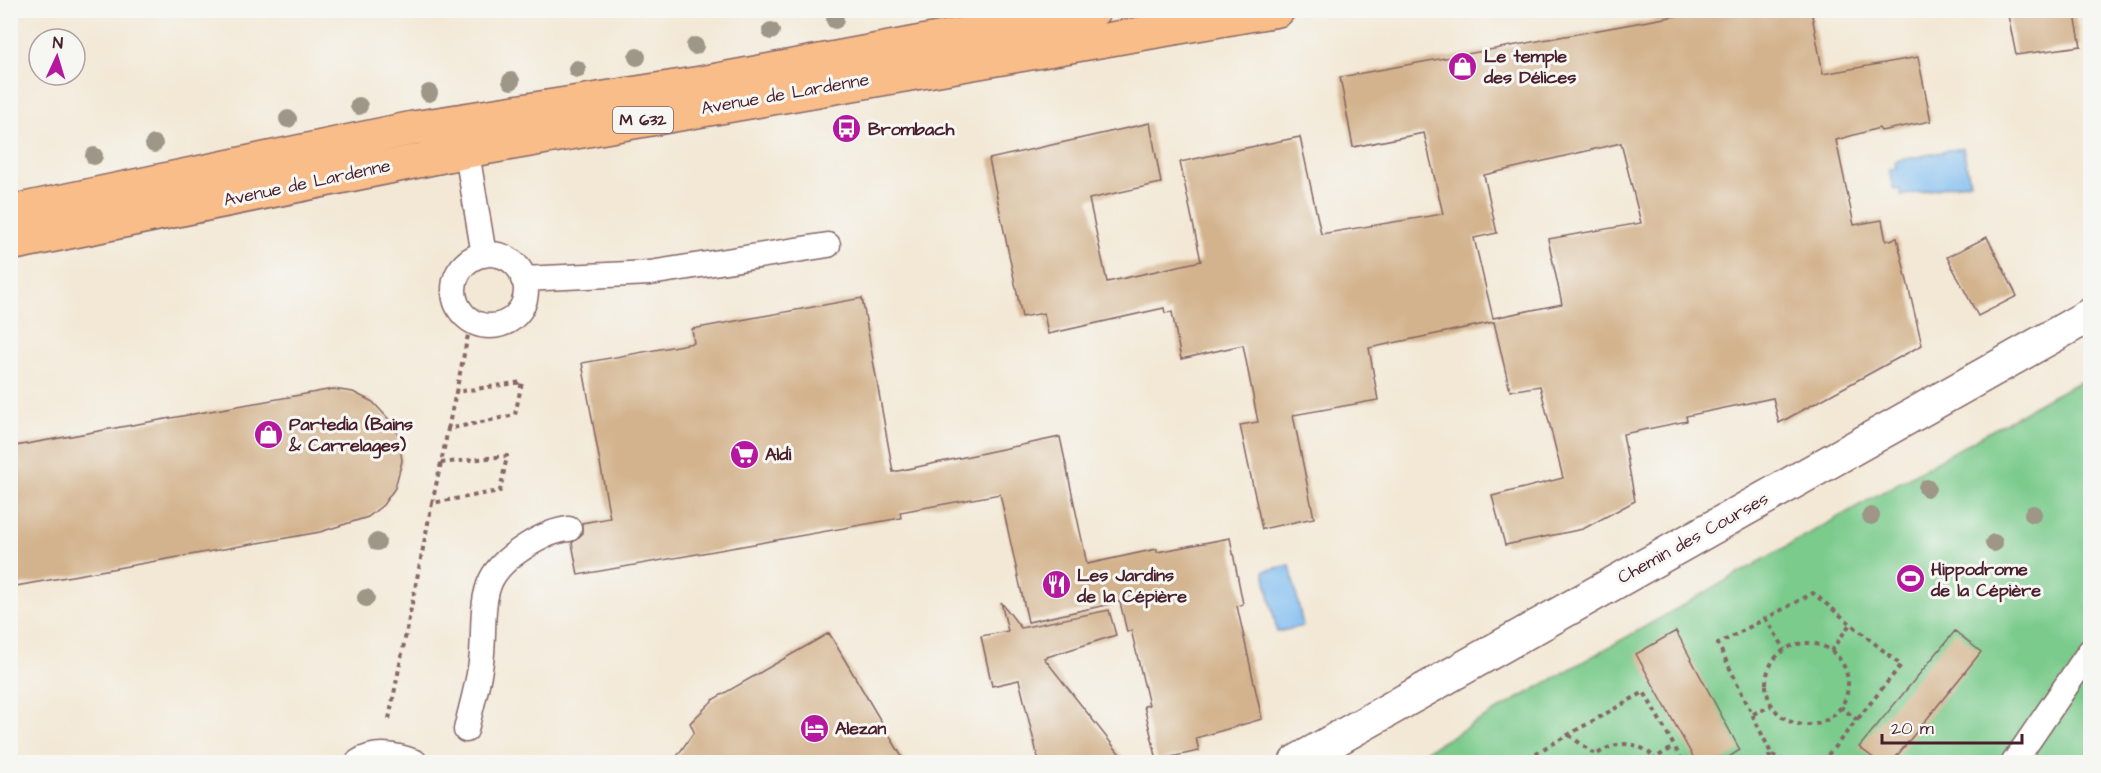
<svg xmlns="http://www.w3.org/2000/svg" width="2101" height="773" font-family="'Architects Daughter',sans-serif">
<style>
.green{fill:#7acb8c;stroke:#62755c;stroke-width:1.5}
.water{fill:#7ebcf1;stroke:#646e8e;stroke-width:1.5}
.building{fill:#d3b38d;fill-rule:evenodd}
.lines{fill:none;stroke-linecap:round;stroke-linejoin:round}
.service-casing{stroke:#856566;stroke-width:27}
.minor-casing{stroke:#856566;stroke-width:36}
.primary-casing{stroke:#856566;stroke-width:36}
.path{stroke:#856566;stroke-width:4;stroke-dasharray:4.5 4.5;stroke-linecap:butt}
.service{stroke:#fff;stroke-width:24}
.minor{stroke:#fff;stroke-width:33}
.primary{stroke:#f8bd89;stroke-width:33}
.tree{fill:#9e9687}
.labels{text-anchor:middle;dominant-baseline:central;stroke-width:6;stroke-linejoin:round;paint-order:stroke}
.shield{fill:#f6f6f2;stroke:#7e6067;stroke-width:1.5}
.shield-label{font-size:16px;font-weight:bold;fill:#4a1f2b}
.poi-label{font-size:18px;font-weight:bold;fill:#4a1f2b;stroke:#f6f6f2;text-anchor:start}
.street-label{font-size:18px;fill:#4a1f2b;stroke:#f6f6f2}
</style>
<rect width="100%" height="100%" fill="#f6f6f2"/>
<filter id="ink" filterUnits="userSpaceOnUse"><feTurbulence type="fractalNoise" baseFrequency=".0167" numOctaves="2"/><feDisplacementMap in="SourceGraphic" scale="12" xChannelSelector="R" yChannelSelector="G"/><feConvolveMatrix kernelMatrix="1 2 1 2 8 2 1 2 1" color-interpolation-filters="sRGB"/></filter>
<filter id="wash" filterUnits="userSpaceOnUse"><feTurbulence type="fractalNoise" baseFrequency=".008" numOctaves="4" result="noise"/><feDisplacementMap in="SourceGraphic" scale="24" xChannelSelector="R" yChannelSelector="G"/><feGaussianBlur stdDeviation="1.35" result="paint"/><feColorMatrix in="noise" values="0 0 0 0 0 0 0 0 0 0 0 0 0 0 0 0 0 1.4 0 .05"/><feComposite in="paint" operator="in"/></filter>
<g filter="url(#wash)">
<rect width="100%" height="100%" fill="#f3e8d5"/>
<path class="green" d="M 2090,377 L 2090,762 L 1406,762 L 2052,396 Z"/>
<path class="water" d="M 1963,148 L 1970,182 L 1901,196 L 1900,189 L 1894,190 L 1889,169 L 1896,168 L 1895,161 Z
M 1290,565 L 1303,626 L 1277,632 L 1264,571 Z"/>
<g id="blocks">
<path class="building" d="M 1709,10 L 1811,10 L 1823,74 L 1918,57 L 1931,121 L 1881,131 L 1879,128 L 1836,140 L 1854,225 L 1882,220 L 1886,241 L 1897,238 L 1922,345 L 1779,423 L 1773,398 L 1686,416 L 1687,421 L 1623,434 L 1635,501 L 1583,529 L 1505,545 L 1492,496 L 1563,478 L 1540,386 L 1510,391 L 1494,322 L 1369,348 L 1378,400 L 1293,415 L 1314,518 L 1262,529 L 1240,425 L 1258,422 L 1243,345 L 1181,359 L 1172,312 L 1165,313 L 1164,308 L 1048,334 L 1044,313 L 1022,317 L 989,159 L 1150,123 L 1161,183 L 1089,199 L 1107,282 L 1201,261 L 1180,162 L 1241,149 L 1300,137 L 1321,234 L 1443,214 L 1424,133 L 1353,147 L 1340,77 ZM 1621,143 L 1641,223 L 1548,239 L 1562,304 L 1493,318 L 1474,238 L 1497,233 L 1484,175 Z
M 2007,10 L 2074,10 L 2081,46 L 2016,55 Z
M 1987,237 L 2017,296 L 1978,316 L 1947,257 Z
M 862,298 L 893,472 L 1060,437 L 1087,564 L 1157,549 L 1157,552 L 1230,538 L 1243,604 L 1237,606 L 1262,719 L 1196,738 L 1199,751 L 1157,760 L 1144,706 L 1149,705 L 1131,630 L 1127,632 L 1120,602 L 1028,622 L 1000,494 L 900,512 L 901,518 L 578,575 L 572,543 L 582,534 L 582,523 L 610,518 L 582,363 L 694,343 L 692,329 Z
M 333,389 L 353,392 L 373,402 L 394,425 L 399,437 L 402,461 L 395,488 L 383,505 L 368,517 L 320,532 L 10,587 L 10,447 Z
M 1001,602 L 1021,628 L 1109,610 L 1116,635 L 1044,658 L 1126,762 L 1039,762 L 1019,680 L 992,686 L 981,636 L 1008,631 Z
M 1676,631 L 1740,750 L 1721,762 L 1696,762 L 1636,654 Z
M 1955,631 L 1981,652 L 1892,762 L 1879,762 L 1859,747 Z
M 829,633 L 905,762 L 673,762 L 694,732 L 690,723 L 714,699 Z"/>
</g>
</g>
<g filter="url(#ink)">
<use href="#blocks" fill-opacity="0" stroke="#856566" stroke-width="1.5"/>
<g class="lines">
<defs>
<path id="service" d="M 464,135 L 484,255
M454 290a36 36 0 1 1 72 0a36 36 0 1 1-72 0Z
M 523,279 L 650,273 L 828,245
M 466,730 C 471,707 478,685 481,662 C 485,638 480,602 491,580 C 502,557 545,531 569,529
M 358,762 C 375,751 397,755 415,762
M 2014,762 L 2090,651"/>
<path id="minor" d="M 1296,762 L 2090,315"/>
<path id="primary" d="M 10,212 L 413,128 L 701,83 L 1094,10
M 10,244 L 467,151 L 1278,10"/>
</defs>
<use href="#service" class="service-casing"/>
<use href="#minor" class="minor-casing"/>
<use href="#primary" class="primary-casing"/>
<path class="path" d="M 448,429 L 456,392
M 432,503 L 441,463
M 1765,618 L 1785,649
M1766 684a41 41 0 1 1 82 0a41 41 0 1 1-82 0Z
M 1831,651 L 1850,624
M 1753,714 L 1771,706
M 389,719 L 432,503 L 500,491 L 507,456 L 441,463 L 448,429 L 515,415 L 522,382 L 456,392 L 471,321
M 1569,735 L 1596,755 C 1616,740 1637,740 1655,758
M 1772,755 L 1787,762
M 1250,762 L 1257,758
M 1520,762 L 1644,692 L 1683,762
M 1591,762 L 1596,755
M 1657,762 L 1655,758 L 1674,747
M 1760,762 L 1772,755 L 1718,644 L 1813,593 L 1901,665 L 1857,720
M 1822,762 L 1857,720 L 1841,707"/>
<use href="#service" class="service"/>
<use href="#minor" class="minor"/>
<use href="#primary" class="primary"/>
</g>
<g class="tree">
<circle cx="835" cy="20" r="9"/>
<circle cx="771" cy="31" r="9"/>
<circle cx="695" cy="46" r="9"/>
<circle cx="637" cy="57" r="9"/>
<circle cx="577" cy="69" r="9"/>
<circle cx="511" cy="81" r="9"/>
<circle cx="429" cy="93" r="9"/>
<circle cx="359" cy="106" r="9"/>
<circle cx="288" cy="119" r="9"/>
<circle cx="154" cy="144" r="9"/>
<circle cx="94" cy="156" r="9"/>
<circle cx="1927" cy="488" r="9"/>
<circle cx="2033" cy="514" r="9"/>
<circle cx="1871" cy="516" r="9"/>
<circle cx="377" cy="542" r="9"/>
<circle cx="1994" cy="543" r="9"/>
<circle cx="366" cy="598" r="9"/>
</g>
</g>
<defs>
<symbol id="shop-disc" viewBox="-11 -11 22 22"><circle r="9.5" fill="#b5179e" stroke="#f6f6f2"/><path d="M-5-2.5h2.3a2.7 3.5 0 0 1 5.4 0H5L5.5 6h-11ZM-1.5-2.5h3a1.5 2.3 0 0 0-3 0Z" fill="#fff"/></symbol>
<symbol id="bus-disc" viewBox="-11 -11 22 22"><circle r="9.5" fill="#b5179e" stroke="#f6f6f2"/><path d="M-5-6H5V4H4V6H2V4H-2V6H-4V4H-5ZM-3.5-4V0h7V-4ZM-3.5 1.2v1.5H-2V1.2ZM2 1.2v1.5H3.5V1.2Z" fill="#fff"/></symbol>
<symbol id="supermarket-disc" viewBox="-11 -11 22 22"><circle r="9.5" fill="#b5179e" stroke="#f6f6f2"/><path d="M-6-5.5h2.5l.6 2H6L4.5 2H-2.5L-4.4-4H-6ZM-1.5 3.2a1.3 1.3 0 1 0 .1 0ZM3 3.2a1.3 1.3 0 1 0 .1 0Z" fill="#fff"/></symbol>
<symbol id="stadium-disc" viewBox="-11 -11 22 22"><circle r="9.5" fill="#b5179e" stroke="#f6f6f2"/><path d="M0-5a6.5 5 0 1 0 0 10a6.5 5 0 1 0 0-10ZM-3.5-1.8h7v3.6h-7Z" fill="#fff"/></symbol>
<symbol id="restaurant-disc" viewBox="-11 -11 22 22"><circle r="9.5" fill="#b5179e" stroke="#f6f6f2"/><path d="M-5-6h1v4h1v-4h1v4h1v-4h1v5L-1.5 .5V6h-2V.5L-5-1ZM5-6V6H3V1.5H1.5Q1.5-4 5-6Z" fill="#fff"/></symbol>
<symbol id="hotel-disc" viewBox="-11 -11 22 22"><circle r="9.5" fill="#b5179e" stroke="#f6f6f2"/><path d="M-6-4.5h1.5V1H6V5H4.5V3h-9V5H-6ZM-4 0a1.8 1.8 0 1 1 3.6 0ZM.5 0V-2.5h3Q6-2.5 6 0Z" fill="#fff"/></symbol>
</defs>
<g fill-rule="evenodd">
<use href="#shop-disc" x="1446" y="50" width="33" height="33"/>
<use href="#bus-disc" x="830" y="112" width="33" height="33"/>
<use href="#shop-disc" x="252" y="418" width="33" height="33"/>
<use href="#supermarket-disc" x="728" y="438" width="33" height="33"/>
<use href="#stadium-disc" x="1894" y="562" width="33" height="33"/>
<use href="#restaurant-disc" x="1040" y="568" width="33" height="33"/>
<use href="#hotel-disc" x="798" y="712" width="33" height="33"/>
</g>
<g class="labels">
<rect class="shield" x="613" y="107" width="60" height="26" rx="4.5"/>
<g class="shield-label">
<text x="643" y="120">M 632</text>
</g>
<g class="poi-label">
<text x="1484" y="56">Le temple<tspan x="1484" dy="21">des Délices</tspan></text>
<text x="868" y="129">Brombach</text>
<text x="289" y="424">Partedia (Bains<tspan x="289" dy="21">&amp; Carrelages)</tspan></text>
<text x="765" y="454">Aldi</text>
<text x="1931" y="569">Hippodrome<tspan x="1931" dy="21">de la Cépière</tspan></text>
<text x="1077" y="575">Les Jardins<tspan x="1077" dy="21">de la Cépière</tspan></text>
<text x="835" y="728">Alezan</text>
</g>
<g class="street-label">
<text transform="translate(785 94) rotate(-10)">Avenue de Lardenne</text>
<text transform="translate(307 183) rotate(-12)">Avenue de Lardenne</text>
<text transform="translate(1693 538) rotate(-29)">Chemin des Courses</text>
</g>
</g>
<rect width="2101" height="773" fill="none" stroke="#f6f6f2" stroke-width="36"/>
<g transform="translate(57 57) rotate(4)"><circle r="28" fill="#f6f6f2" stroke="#b1a0a2" stroke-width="1.5"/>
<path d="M0-4.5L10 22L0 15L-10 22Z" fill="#b5179e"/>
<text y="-9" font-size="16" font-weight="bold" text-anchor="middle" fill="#4a1f2b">N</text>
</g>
<path d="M1882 734v9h140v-9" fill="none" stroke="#4a1f2b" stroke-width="3"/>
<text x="1891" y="734" font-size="18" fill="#4a1f2b" stroke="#f6f6f2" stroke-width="4.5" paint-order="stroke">20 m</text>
</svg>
